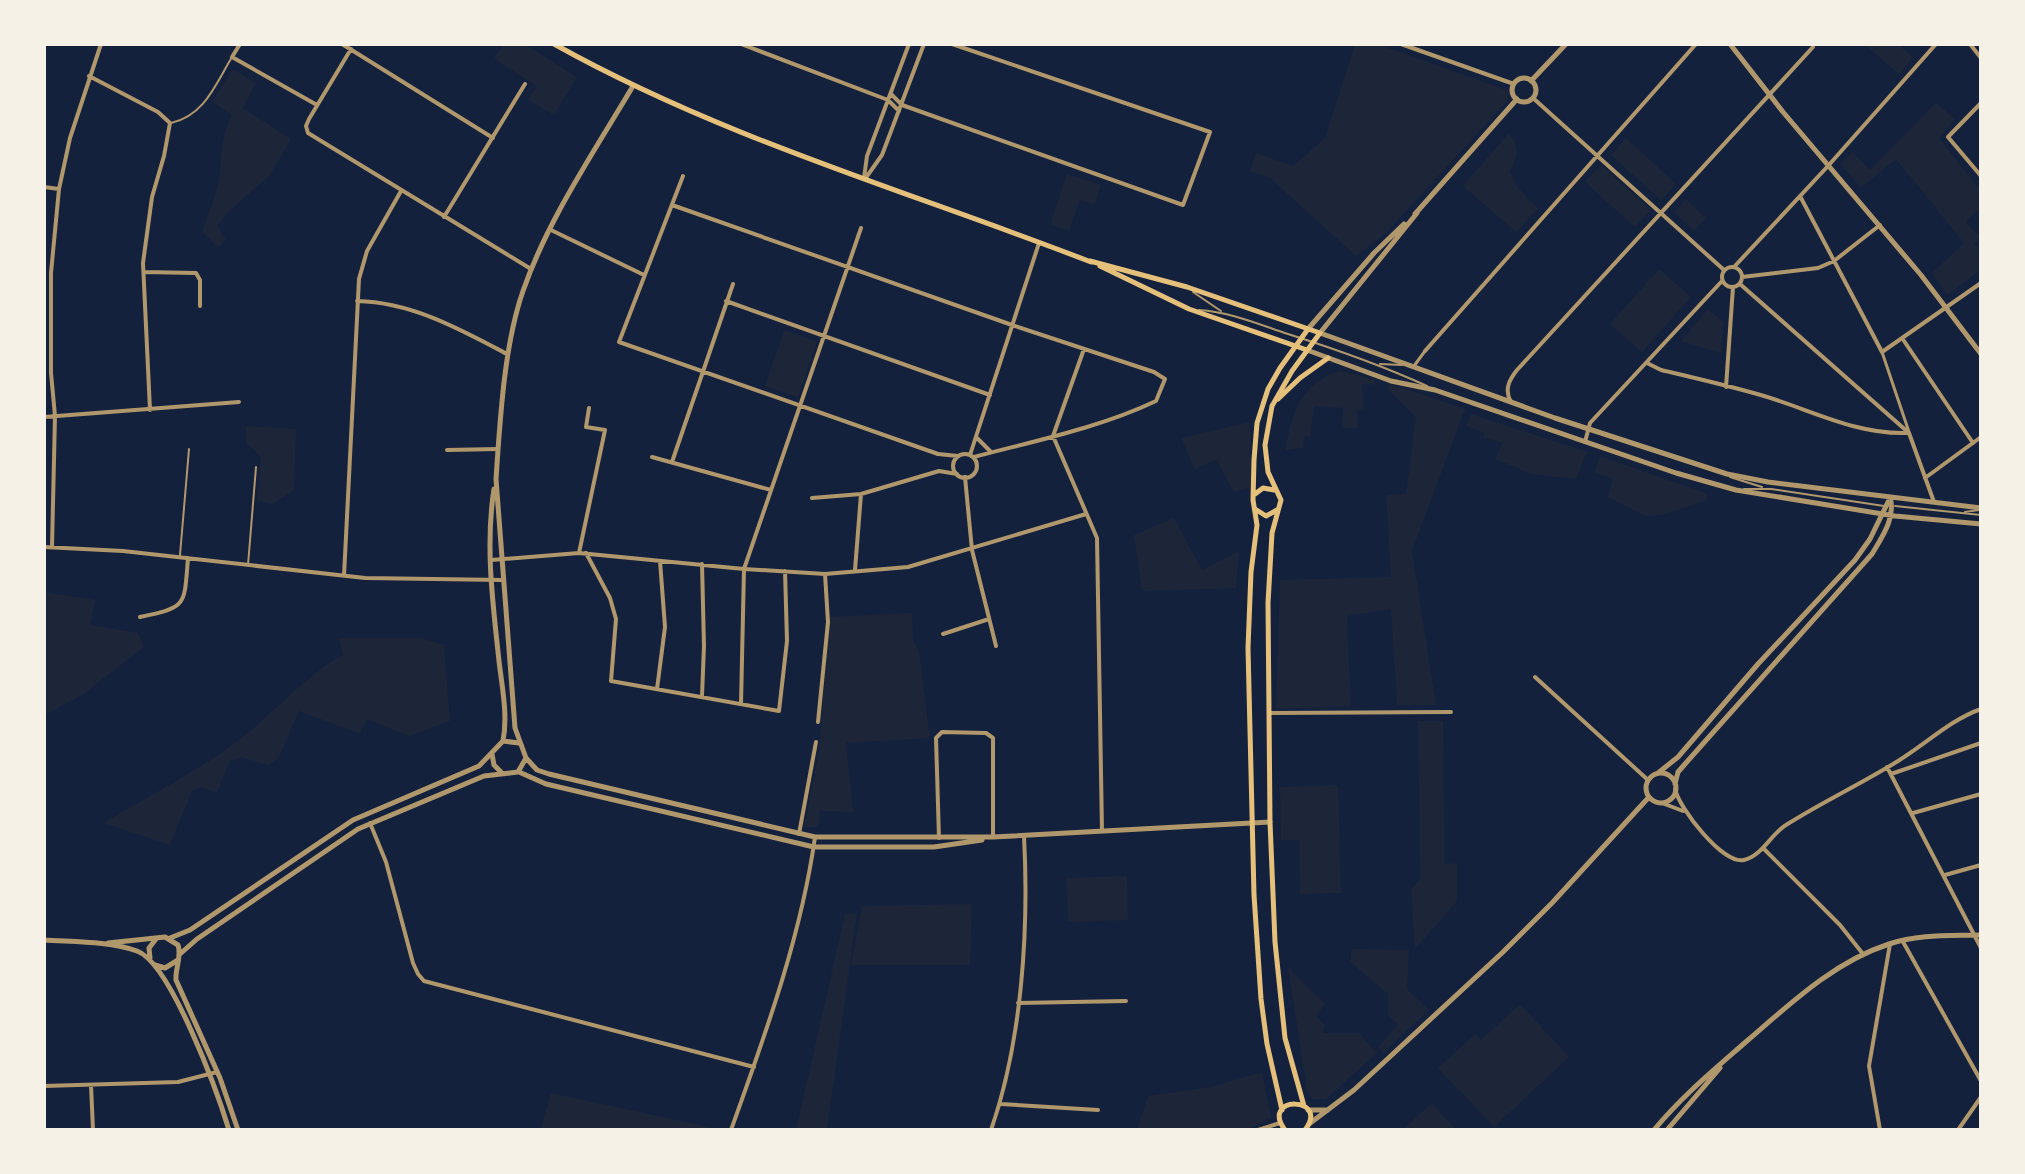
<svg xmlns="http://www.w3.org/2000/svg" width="2025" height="1174" font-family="Lato,sans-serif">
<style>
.green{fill:#1d2539}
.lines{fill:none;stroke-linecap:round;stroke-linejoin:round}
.service{stroke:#b1986c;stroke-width:2}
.pedestrian{stroke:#b1986c;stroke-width:3}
.minor{stroke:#b1986c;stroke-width:4}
.tertiary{stroke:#b1986c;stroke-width:5}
.secondary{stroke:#e5c07b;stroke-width:5}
</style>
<rect width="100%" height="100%" fill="#14213d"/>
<path class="green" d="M 504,44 L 524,44 L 577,77 L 554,115 L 528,100 L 537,86 L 494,59 Z
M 1355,44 L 1377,44 L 1509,91 L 1508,100 L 1385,234 L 1356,256 L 1270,178 L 1250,171 L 1256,153 L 1293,166 L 1325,138 Z
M 1864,44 L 1898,44 L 1912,57 L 1900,75 Z
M 233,69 L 256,83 L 243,108 L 291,139 L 270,175 L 227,213 L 217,226 L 226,240 L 218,247 L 202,232 C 207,216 215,200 218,183 C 224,155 218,143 232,115 L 212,102 Z
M 1936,103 L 1955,119 L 1939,138 L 1981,191 L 1981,206 L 1966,222 L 1981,238 L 1974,244 L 1981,252 L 1981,270 L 1947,295 L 1932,273 L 1964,243 L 1896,159 L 1861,188 L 1840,164 L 1853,152 L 1870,170 Z
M 1509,133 C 1520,147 1518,156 1510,171 L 1516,185 L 1538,209 L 1516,232 L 1463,186 Z
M 1626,138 L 1676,184 L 1661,200 L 1611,155 Z
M 1601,165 L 1651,210 L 1635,227 L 1585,182 Z
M 1067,174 L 1101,185 L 1095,204 L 1080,200 L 1069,231 L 1050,225 Z
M 1686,199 L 1706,218 L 1694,231 L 1674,212 Z
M 1659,269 L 1691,297 L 1642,352 L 1610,324 Z
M 1708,309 L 1723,322 L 1721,353 L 1681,341 Z
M 784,330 L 817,342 L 798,397 L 765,386 Z
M 1340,371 L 1375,379 L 1374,385 L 1362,384 L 1364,410 L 1357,411 L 1358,428 L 1342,428 L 1343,408 L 1314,406 L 1310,437 L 1304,436 L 1303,448 L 1286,450 C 1290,414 1303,381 1340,371 Z
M 1390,384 L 1465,409 L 1412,551 L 1436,705 L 1397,705 L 1391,609 L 1347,616 L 1351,706 L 1276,709 L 1280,580 L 1391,577 L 1386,495 L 1406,494 L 1416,417 L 1388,389 Z
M 1471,414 L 1587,452 L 1576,479 L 1532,474 L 1495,459 L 1502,443 L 1483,437 L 1485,433 L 1466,426 Z
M 1250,422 L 1251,487 L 1234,492 L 1216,459 L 1195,470 L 1181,438 Z
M 246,426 L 296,429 L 294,490 L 272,504 L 257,501 L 261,457 L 246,443 Z
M 1600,456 L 1708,494 L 1705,501 L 1662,515 L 1646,516 L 1608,497 L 1613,478 L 1594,473 Z
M 1174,518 L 1202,570 L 1239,551 L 1236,588 L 1142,591 L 1134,535 Z
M 44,592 L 95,600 L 90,625 L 138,633 L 144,647 L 82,695 L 44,715 Z
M 912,613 L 913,639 L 919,651 L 930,738 L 846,743 L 853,812 L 820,811 L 818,827 L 804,827 L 819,751 L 830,617 Z
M 339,638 L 421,638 L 444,645 L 450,721 L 409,736 L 367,719 L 360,734 L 299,711 L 278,759 L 268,765 L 240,757 L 230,761 L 217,793 L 201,787 L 192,791 L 170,845 L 103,823 C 150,795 201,770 244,736 C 277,710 305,676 343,655 Z
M 1418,721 L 1443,721 L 1445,864 L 1457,863 L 1457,901 L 1415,949 L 1411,889 L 1420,879 Z
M 1338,785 L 1341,893 L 1300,894 L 1299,840 L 1281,840 L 1280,787 Z
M 1127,876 L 1128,920 L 1068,922 L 1066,878 Z
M 972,904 L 970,965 L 851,965 L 862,906 Z
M 857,913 L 827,1130 L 796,1130 L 845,914 Z
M 1352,949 L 1409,950 L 1407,989 L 1429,1010 L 1383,1053 L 1378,1047 L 1398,1025 L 1388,1015 L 1388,994 L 1350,962 Z
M 1288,968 L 1325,1004 L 1316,1016 L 1325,1025 L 1323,1033 L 1359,1033 L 1377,1053 L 1326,1099 L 1312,1099 L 1307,1090 Z
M 1520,1004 L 1569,1057 L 1494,1127 L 1438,1068 L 1475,1034 L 1481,1040 Z
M 1262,1072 L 1271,1118 L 1245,1130 L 1137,1130 L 1148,1096 L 1211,1087 Z
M 551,1093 L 718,1129 L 540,1130 Z
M 1432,1103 L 1456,1130 L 1402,1130 Z"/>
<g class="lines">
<path class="service" d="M 171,123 C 205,115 215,85 232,57
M 1193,292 L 1221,311
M 1199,310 C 1230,312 1258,324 1288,334 C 1335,349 1381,365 1427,386
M 1380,364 L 1402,365
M 1730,477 L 1762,487
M 1744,489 L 1771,489 L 1884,506
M 1895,506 L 1981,515
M 1965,512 L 1979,510
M 180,555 L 189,449
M 248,565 L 256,467"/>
<path class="pedestrian" d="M 1882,352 L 1909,432
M 1414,366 L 1425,351"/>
<path class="minor" d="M 240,44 L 232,57 L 317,105
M 342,44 L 493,138
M 741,44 L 888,100 L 899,111
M 1401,44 L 1514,84
M 1970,44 L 1981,58
M 351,49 L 309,119 L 306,126 L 308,133 L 531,269
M 89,76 L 158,112 L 170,123 L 164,156 L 152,197 L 143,263 L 150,410
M 891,94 L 902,105 L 1183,205 L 1210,132 L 952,44
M 1533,98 L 1724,270
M 1981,103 L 1948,137 L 1981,176
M 683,176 L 619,342 L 938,454 L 958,456
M 864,178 L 867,156 L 909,44
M 865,179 L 882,155 L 924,44
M 44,187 L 59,189
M 1800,196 L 1882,352 L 1981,283
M 672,205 L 1012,325 L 1154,372 L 1165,379 L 1156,401 C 1099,428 1034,441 974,457
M 444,217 L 525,84
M 551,230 L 644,275
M1722 277a10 10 0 1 1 20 0a10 10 0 1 1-20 0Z
M 1734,267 L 1828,166 L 1936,44
M 144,272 L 196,273 L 200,280 L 200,306
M 1742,277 L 1818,268 L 1834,261 L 1880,225
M 1740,284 L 1909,433 L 1934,502
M 357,301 C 411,302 460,329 507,354
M 726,301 L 990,395
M 1902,338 L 1973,443
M 1084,349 L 1053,436 L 1097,538 L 1102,831
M 1425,351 L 1696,44
M 1647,363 L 1661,370 C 1695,378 1730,386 1764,396 C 1811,410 1857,435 1907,433
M 1726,387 L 1733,287
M 1511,402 C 1504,390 1509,380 1517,370 L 1813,47
M 44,417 L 239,402
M 977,438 L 990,451
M 1585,442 L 1590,423 L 1722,281
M 447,450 L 498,449
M953 466a12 12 0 1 1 24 0a12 12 0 1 1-24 0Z
M 970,455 L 1039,243
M 652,457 L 771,490
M 672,462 L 733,284
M 965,477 L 972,550 L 996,646
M 1925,478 L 1981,437
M 812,498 L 861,494 L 939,471 L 957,474
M 44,547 L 123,551 L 365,578 L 502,580
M 52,547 L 55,416 L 51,373 L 51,273 L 59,189 L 70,138 L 101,44
M 579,553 L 605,430 L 586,427 L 589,408
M 586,553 L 610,598 L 616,619 L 611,681 L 779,711 L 787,641 L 785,571
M 491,560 L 579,553 L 744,569 L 825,574 L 908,567 L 1086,514
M 702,564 L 704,646 L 702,696
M 855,570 L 861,494
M 344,576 L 359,279 L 367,251 L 401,191
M 140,617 C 188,607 184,606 188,558
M 943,634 L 989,619
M 1535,677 L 1648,780
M 657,689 L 665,627 L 660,561
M 741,704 L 744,569 L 861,228
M 1270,713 L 1451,712
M 818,722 L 828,622 L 825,574
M 1887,767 L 1981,948
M 1891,774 L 1981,743
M 1675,789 C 1679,808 1723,865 1744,860 C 1762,856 1771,834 1786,825 C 1822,802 1861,784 1898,761 C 1926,744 1950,720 1981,709
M 1662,803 L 1683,811
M 1913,813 L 1981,794
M 370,823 L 386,862 L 413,963 L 418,974 L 424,981 L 754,1067
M 799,834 L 816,742
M 939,838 L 936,738 L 942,732 L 986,733 L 993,738 L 993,837
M 1763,848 L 1840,925 L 1863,954
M 1945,875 L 1981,865
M 1902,940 L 1981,1081
M 1018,1003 L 1126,1001
M 91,1085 L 93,1130
M 44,1086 L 178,1082 L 217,1072
M 1001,1104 L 1098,1110
M 731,1130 C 765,1035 801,937 815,837
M 991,1130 C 1022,1041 1029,930 1024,836
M 1258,1130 L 1280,1123
M 1880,1130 L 1869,1066 L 1890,944
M 1958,1130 L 1981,1097"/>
<path class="tertiary" d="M 1730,44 L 1783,112 L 1921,275 L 1981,354
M1512 90a12 12 0 1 1 24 0a12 12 0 1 1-24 0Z
M 1531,81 L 1566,44
M 1417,213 L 1320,333 L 1555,418 L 1727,474 L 1768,482 L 1981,508
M 1415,214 L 1517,99
M 1308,329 L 1374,253 L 1404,224
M 1307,350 L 1391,381 L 1435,390 L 1676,473 L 1736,490 L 1895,516 L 1981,524
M 496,479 C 500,421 504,345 523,291 C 548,219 594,152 633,86
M 494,489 C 485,546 493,604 499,661 C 502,687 508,715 503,741
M 492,754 L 494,765 L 501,772
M 526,758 L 537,770 L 549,774 L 815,837 L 993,837 L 1270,822
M 519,772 L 546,784 L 814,847 L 934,847 L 982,840
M 1658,773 L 1678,757 L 1758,664 L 1855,560 L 1870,539 L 1890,498
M1646 788a15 15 0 1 1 30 0a15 15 0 1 1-30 0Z
M 1675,784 L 1678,772 L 1685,764 L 1872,554 C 1882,537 1896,518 1890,497
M 170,938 L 190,930 L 353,820 L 479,766 L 503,741 L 519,743
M 44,940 C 73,942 109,941 137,951 C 171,963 218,1094 229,1130
M 108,943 L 165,937 L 178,945 C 182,957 175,968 176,980 L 220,1078 L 238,1130
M 180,954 L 197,939 L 358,829 L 484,776 L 518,772 L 526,758 L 515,728 L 496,479
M 150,958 L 149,948 L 156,939
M 155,965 L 165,968 L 178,960
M 1308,1110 L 1328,1110
M 1309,1124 L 1354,1090 L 1503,952 L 1552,903 L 1649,797
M 1654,1130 C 1682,1096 1715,1069 1748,1040 C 1791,1003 1834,962 1889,944 C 1919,934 1950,936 1981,935
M 1667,1130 L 1720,1068"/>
<path class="secondary" d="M 554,44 C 724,139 911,192 1091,262
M 1090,261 L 1187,287 L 1320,333 L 1292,371 L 1272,406 L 1265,445 L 1268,472 L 1281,500 L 1272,533 L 1268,603 L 1270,822 L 1275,942 L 1285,1038 L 1304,1106
M 1100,266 L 1189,309 L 1307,350
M 1278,399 L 1300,378 L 1328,358
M 1255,494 L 1263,488 L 1274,490
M 1255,509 L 1266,516 L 1277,510
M 1282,1110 L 1267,1044 L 1261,999 L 1254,895 L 1248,648 L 1251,572 L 1257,525 L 1253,500 L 1254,460 L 1257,423 L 1268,389 L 1280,368 L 1308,329
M 1285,1130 C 1259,1095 1331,1096 1305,1130"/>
</g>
<rect width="2025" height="1174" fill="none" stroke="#f6f1e7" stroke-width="92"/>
</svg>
